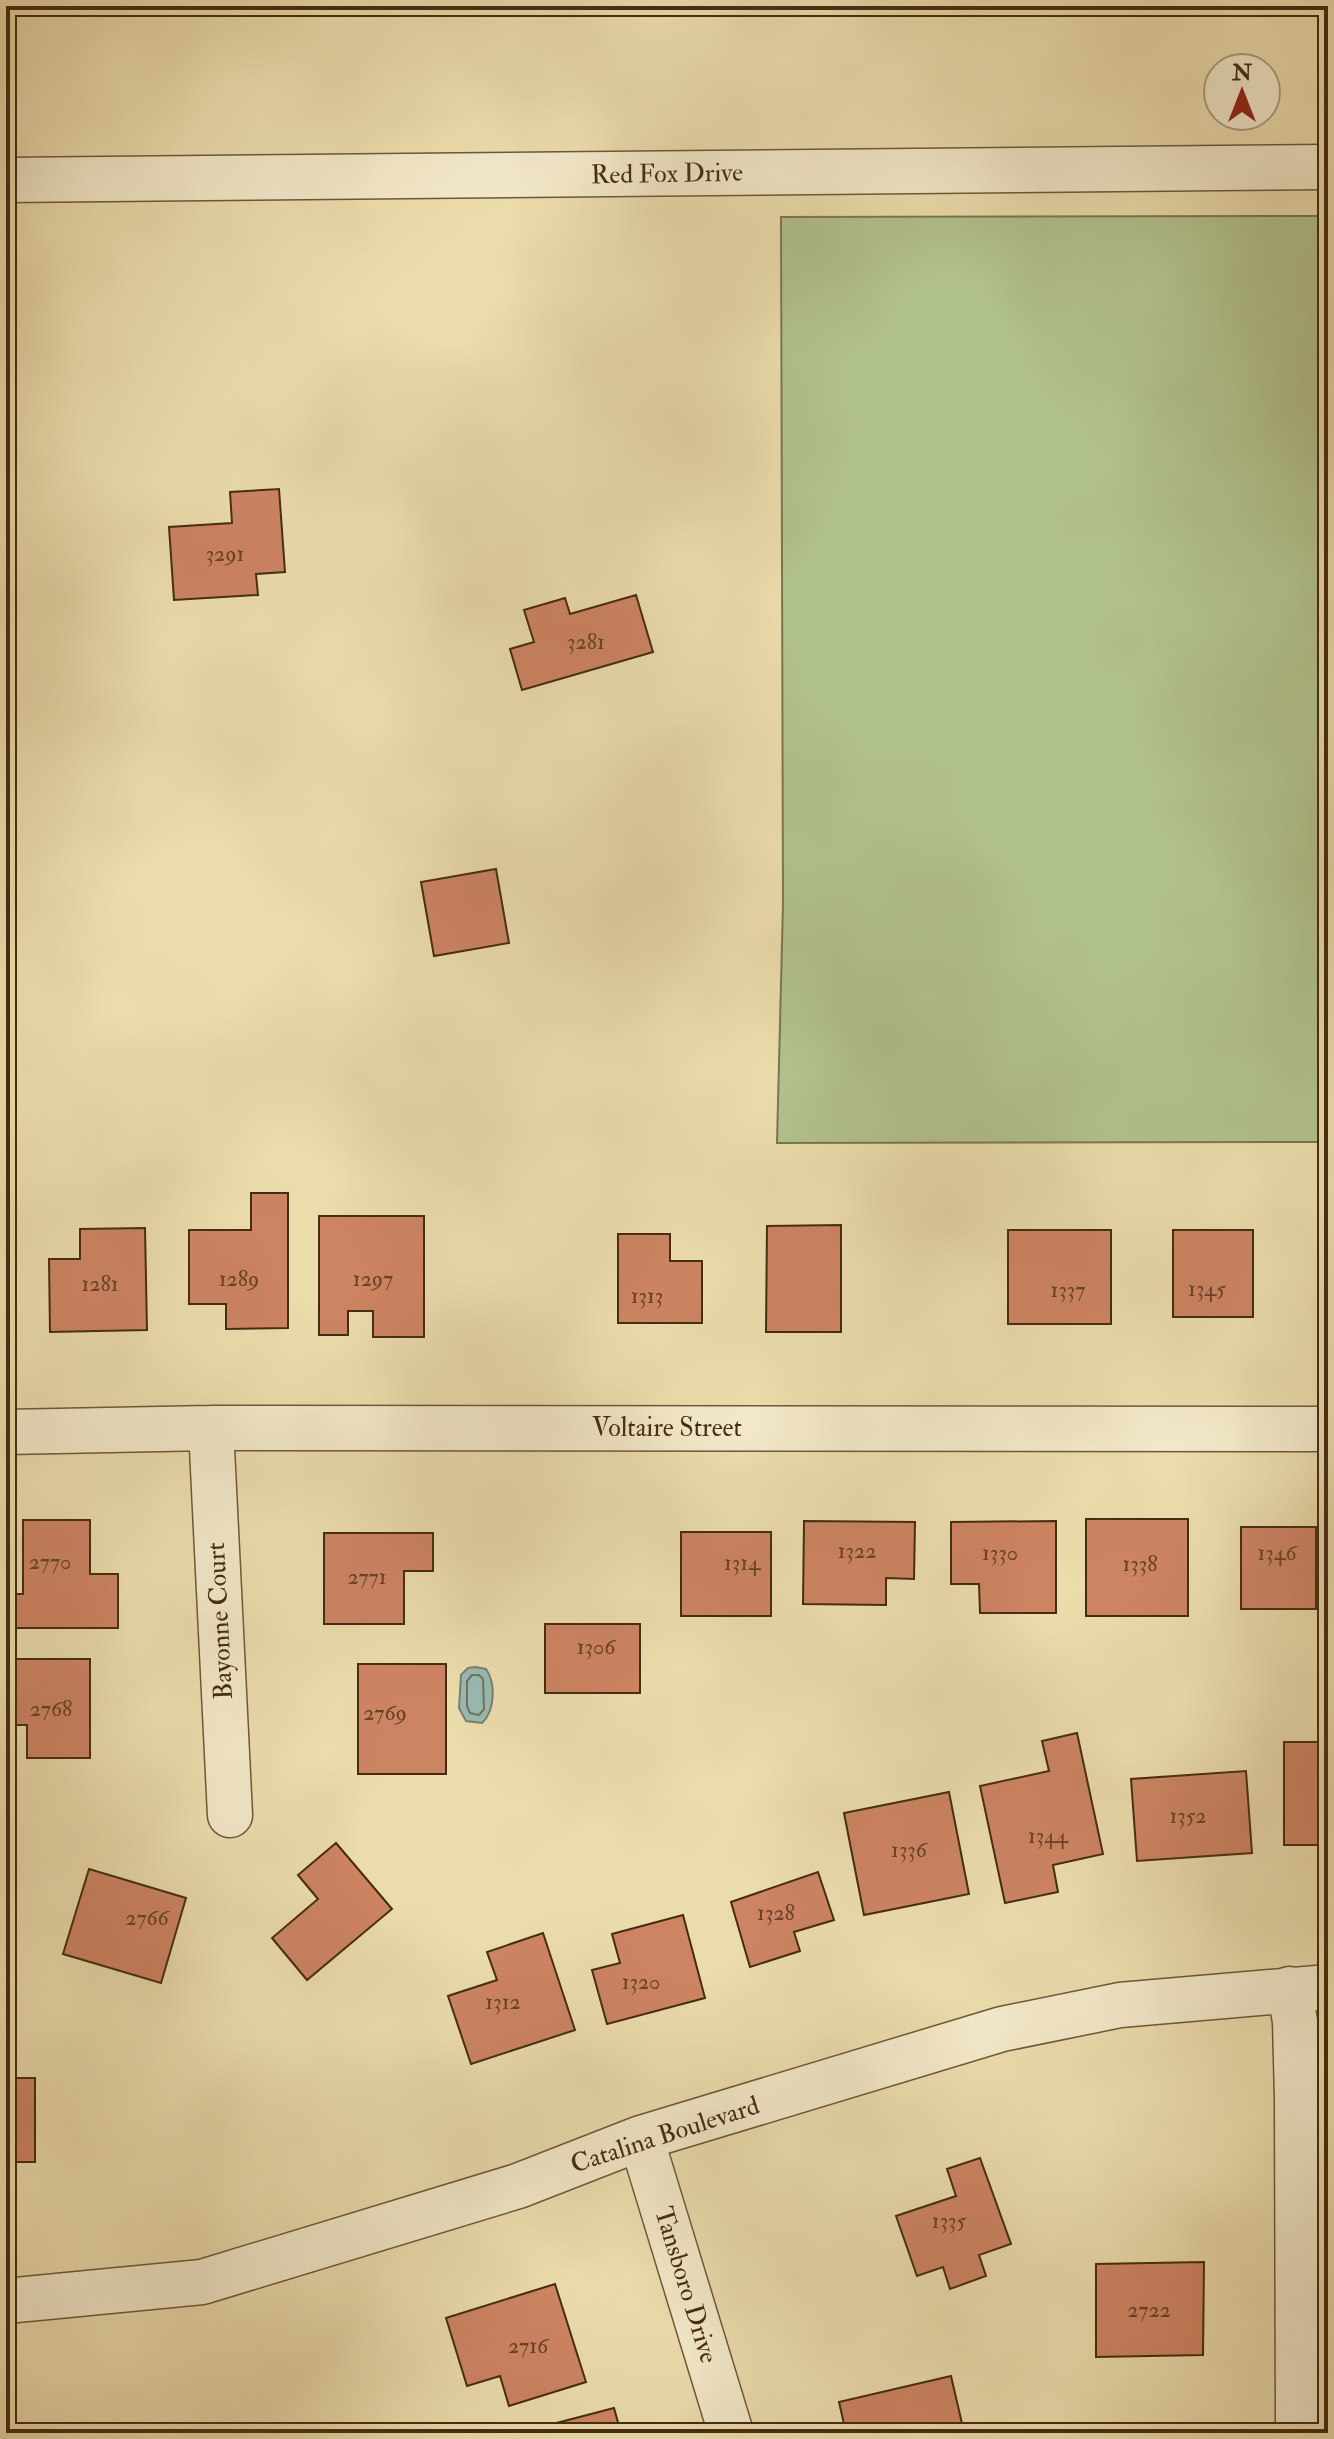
<svg xmlns="http://www.w3.org/2000/svg" width="1334" height="2439" font-family="'IM FELL Double Pica',serif">
<style>
.green{fill:#b1c28e;stroke:#7b7750;stroke-width:2}
.water{fill:#99bab1;stroke:#778171;stroke-width:2}
.lines{fill:none;stroke-linecap:round;stroke-linejoin:round}
.shore{stroke:#6f7361;stroke-width:2}
.building{fill:#cd8463;stroke:#452c11;stroke-width:2}
.minor-casing{stroke:#6e5838;stroke-width:47}
.minor{stroke:#f2e8c9;stroke-width:44}
.labels{text-anchor:middle;dominant-baseline:central;stroke-width:6;stroke-linejoin:round;paint-order:stroke}
.number-label{font-size:22px;fill:#674226}
.street-label{font-size:26px;fill:#452c11;stroke:#f2e8c9}
</style>
<rect width="100%" height="100%" fill="#ebdcac"/>
<filter id="stains"><feTurbulence type="fractalNoise" baseFrequency=".0025" numOctaves="4"/><feColorMatrix values="0 0 0 0 .2 0 0 0 0 .09 0 0 0 0 .02 0 0 0 .5 -.17"/></filter>
<radialGradient id="worn" r=".72"><stop offset=".6" stop-color="#630" stop-opacity="0"/><stop offset="1" stop-color="#630" stop-opacity=".3"/></radialGradient>
<path class="green" d="M 1328,216 L 1328,1142 L 777,1143 L 783,904 L 781,217 Z"/>
<path class="water" d="M 475,1667 L 486,1669 C 496,1683 495,1711 482,1723 L 466,1721 L 459,1708 L 461,1675 L 468,1668 Z"/>
<g class="lines">
<path class="shore" d="M 472,1675 L 479,1675 L 483,1679 L 484,1709 L 479,1715 L 470,1713 L 467,1706 L 467,1681 Z"/>
</g>
<path class="building" d="M 279,489 L 285,572 L 256,574 L 258,595 L 174,600 L 169,527 L 232,523 L 230,492 Z
M 636,595 L 653,652 L 522,690 L 510,649 L 534,642 L 524,610 L 565,598 L 570,614 Z
M 496,869 L 509,943 L 434,956 L 421,882 Z
M 251,1193 L 288,1193 L 288,1328 L 226,1329 L 226,1304 L 189,1304 L 189,1230 L 251,1230 Z
M 319,1216 L 424,1216 L 424,1337 L 373,1337 L 373,1311 L 348,1311 L 348,1335 L 319,1335 Z
M 841,1225 L 841,1332 L 766,1332 L 767,1226 Z
M 145,1228 L 147,1330 L 50,1332 L 49,1259 L 80,1259 L 80,1229 Z
M 1008,1230 L 1111,1230 L 1111,1324 L 1008,1324 Z
M 1173,1230 L 1253,1230 L 1253,1317 L 1173,1317 Z
M 618,1234 L 670,1234 L 670,1261 L 702,1261 L 702,1323 L 618,1323 Z
M 6,1239 L 16,1239 L 16,1334 L 6,1334 Z
M 1086,1519 L 1188,1519 L 1188,1616 L 1086,1616 Z
M 23,1520 L 90,1520 L 90,1574 L 118,1574 L 118,1628 L 6,1628 L 6,1594 L 23,1594 Z
M 804,1521 L 915,1522 L 914,1579 L 886,1578 L 886,1605 L 803,1604 Z
M 1056,1521 L 1056,1613 L 980,1613 L 979,1584 L 951,1584 L 951,1522 Z
M 1241,1527 L 1316,1527 L 1316,1609 L 1241,1609 Z
M 681,1532 L 771,1532 L 771,1616 L 681,1616 Z
M 324,1533 L 433,1533 L 433,1571 L 404,1571 L 404,1624 L 324,1624 Z
M 545,1624 L 640,1624 L 640,1693 L 545,1693 Z
M 6,1659 L 90,1659 L 90,1758 L 27,1758 L 27,1725 L 6,1725 Z
M 358,1664 L 446,1664 L 446,1774 L 358,1774 Z
M 1077,1733 L 1103,1854 L 1053,1865 L 1058,1892 L 1005,1903 L 980,1786 L 1049,1771 L 1042,1741 Z
M 1284,1742 L 1328,1742 L 1328,1845 L 1284,1845 Z
M 1246,1771 L 1252,1853 L 1137,1861 L 1131,1779 Z
M 949,1792 L 969,1894 L 864,1915 L 844,1813 Z
M 336,1843 L 392,1909 L 307,1980 L 272,1938 L 318,1899 L 298,1875 Z
M 89,1869 L 186,1898 L 161,1983 L 63,1954 Z
M 818,1872 L 834,1920 L 794,1932 L 800,1951 L 750,1967 L 731,1902 Z
M 683,1915 L 705,1998 L 607,2024 L 592,1970 L 620,1963 L 612,1934 Z
M 543,1933 L 575,2030 L 471,2064 L 448,1996 L 497,1980 L 487,1952 Z
M 6,2078 L 35,2078 L 35,2162 L 6,2162 Z
M 980,2158 L 1011,2244 L 979,2255 L 986,2276 L 950,2289 L 943,2267 L 917,2276 L 896,2216 L 956,2196 L 947,2169 Z
M 1204,2262 L 1203,2355 L 1096,2357 L 1096,2264 Z
M 555,2284 L 586,2382 L 509,2406 L 500,2376 L 467,2386 L 446,2318 Z
M 951,2376 L 964,2432 L 846,2433 L 839,2402 Z
M 614,2408 L 621,2433 L 518,2433 Z"/>
<g class="lines">
<defs>
<path id="minor" d="M 6,180 L 1328,167
M 211,1428 L 230,1815
M 6,1432 L 211,1428 L 1328,1429
M 1289,1989 L 1295,2021 L 1297,2099 L 1298,2433
M 641,2138 L 731,2433
M 6,2301 L 202,2282 L 518,2186 L 641,2138 L 1002,2029 L 1120,2005 L 1328,1987"/>
</defs>
<use href="#minor" class="minor-casing"/>
<use href="#minor" class="minor"/>
</g>
<g class="labels">
<g class="number-label">
<text x="225" y="554">3291</text>
<text x="586" y="642">3281</text>
<text x="239" y="1279">1289</text>
<text x="373" y="1279">1297</text>
<text x="100" y="1284">1281</text>
<text x="1207" y="1289">1345</text>
<text x="1068" y="1290">1337</text>
<text x="647" y="1296">1313</text>
<text x="857" y="1551">1322</text>
<text x="1000" y="1553">1330</text>
<text x="1277" y="1553">1346</text>
<text x="50" y="1562">2770</text>
<text x="742" y="1563">1314</text>
<text x="1140" y="1564">1338</text>
<text x="367" y="1577">2771</text>
<text x="596" y="1647">1306</text>
<text x="51" y="1709">2768</text>
<text x="385" y="1713">2769</text>
<text x="1188" y="1816">1352</text>
<text x="1048" y="1836">1344</text>
<text x="909" y="1850">1336</text>
<text x="776" y="1913">1328</text>
<text x="147" y="1918">2766</text>
<text x="641" y="1982">1320</text>
<text x="503" y="2002">1312</text>
<text x="949" y="2221">1335</text>
<text x="1149" y="2310">2722</text>
<text x="528" y="2346">2716</text>
</g>
<g class="street-label">
<text transform="translate(667 174) rotate(-1)">Red Fox Drive</text>
<text x="667" y="1428">Voltaire Street</text>
<text transform="translate(220 1621) rotate(-93)">Bayonne Court</text>
<text transform="translate(665 2135) rotate(-18)">Catalina Boulevard</text>
<text transform="translate(686 2285) rotate(73)">Tansboro Drive</text>
</g>
</g>
<rect width="1334" height="2439" fill="none" stroke="#ebdcac" stroke-width="32"/>
<rect x="8" y="8" width="1318" height="2423" fill="none" stroke="#452c11" stroke-width="4"/>
<rect x="16" y="16" width="1302" height="2407" fill="none" stroke="#452c11" stroke-width="2"/>
<g transform="translate(1242 92)"><circle r="38" fill="#f2e8c9" stroke="#ad9d7f" stroke-width="2"/>
<path d="M0-6L14 30L0 20L-14 30Z" fill="#8f2418"/>
<text y="-12" font-size="22" font-weight="bold" text-anchor="middle" fill="#452c11">N</text>
</g>
<rect width="100%" height="100%" filter="url(#stains)"/>
<rect width="100%" height="100%" fill="url(#worn)"/>
</svg>
